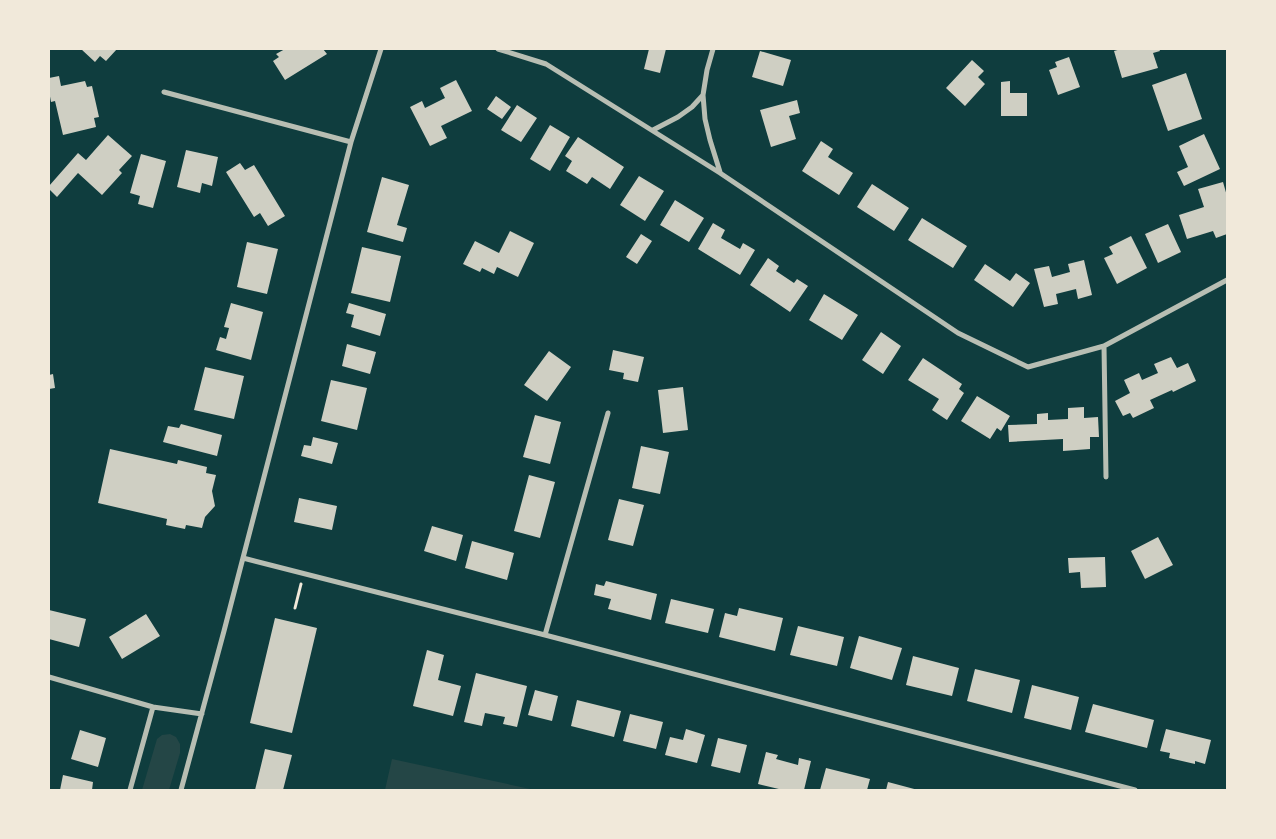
<svg xmlns="http://www.w3.org/2000/svg" width="1276" height="839" font-family="'Work Sans',sans-serif">
<style>
.green{fill:#244646}
.building{fill:#cfcfc3}
.lines{fill:none;stroke-linecap:round;stroke-linejoin:round}
.path{stroke:#f1e9da;stroke-width:3}
.minor{stroke:#b8beb3;stroke-width:5}
</style>
<rect width="100%" height="100%" fill="#0f3d3e"/>
<path class="green" d="M 170,734 L 176,737 L 180,744 L 180,753 L 169,790 L 142,790 L 157,739 L 162,735 Z
M 392,759 L 535,790 L 385,790 Z"/>
<path class="building" d="M 81,49 L 117,49 L 106,61 L 100,56 L 95,62 Z
M 285,49 L 323,49 L 327,54 L 285,80 L 273,61 L 279,57 L 276,54 Z
M 649,49 L 666,49 L 660,73 L 644,69 Z
M 1121,49 L 1159,49 L 1160,51 L 1153,53 L 1158,68 L 1122,78 L 1114,51 Z
M 760,51 L 791,60 L 783,86 L 752,77 Z
M 1069,57 L 1080,87 L 1058,95 L 1049,70 L 1057,67 L 1055,62 Z
M 972,60 L 984,71 L 978,77 L 985,84 L 965,106 L 946,88 Z
M 1186,73 L 1202,119 L 1168,131 L 1152,85 Z
M 59,76 L 61,86 L 85,81 L 87,87 L 92,86 L 99,117 L 94,118 L 96,127 L 63,135 L 55,101 L 51,102 L 49,91 L 49,78 Z
M 456,80 L 472,111 L 441,126 L 447,138 L 430,146 L 410,107 L 422,101 L 425,108 L 445,98 L 440,88 Z
M 1010,81 L 1010,93 L 1027,93 L 1027,116 L 1001,116 L 1001,82 Z
M 496,96 L 511,107 L 502,119 L 487,109 Z
M 797,100 L 800,113 L 789,116 L 796,139 L 771,147 L 760,110 Z
M 517,105 L 537,118 L 521,142 L 501,130 Z
M 550,125 L 570,137 L 550,171 L 530,159 Z
M 1204,134 L 1220,169 L 1184,186 L 1177,172 L 1188,167 L 1179,146 Z
M 108,135 L 132,156 L 119,170 L 122,173 L 102,195 L 78,173 L 57,197 L 49,189 L 49,186 L 78,153 L 86,160 Z
M 578,137 L 624,167 L 610,189 L 592,177 L 587,184 L 566,171 L 572,161 L 565,156 Z
M 821,141 L 833,149 L 828,157 L 853,173 L 839,195 L 802,171 Z
M 186,150 L 218,157 L 212,186 L 202,183 L 200,193 L 177,187 Z
M 141,154 L 166,161 L 153,208 L 138,204 L 140,196 L 130,193 Z
M 240,163 L 245,170 L 254,165 L 285,216 L 268,226 L 260,213 L 254,217 L 226,172 Z
M 639,176 L 664,191 L 645,221 L 620,205 Z
M 382,177 L 409,185 L 397,225 L 407,228 L 403,242 L 367,232 Z
M 1223,182 L 1227,196 L 1227,234 L 1216,238 L 1213,231 L 1187,239 L 1179,215 L 1204,207 L 1198,189 Z
M 872,184 L 909,208 L 894,231 L 857,207 Z
M 675,200 L 704,218 L 689,242 L 660,225 Z
M 922,218 L 967,246 L 953,268 L 908,240 Z
M 713,223 L 725,230 L 721,238 L 740,249 L 743,243 L 755,250 L 740,275 L 698,249 Z
M 1168,224 L 1181,252 L 1158,263 L 1145,234 Z
M 510,231 L 534,243 L 518,277 L 497,267 L 494,274 L 482,268 L 480,272 L 463,264 L 475,241 L 499,253 Z
M 641,234 L 652,241 L 637,264 L 626,257 Z
M 1131,236 L 1147,268 L 1117,284 L 1104,258 L 1113,254 L 1109,247 Z
M 247,242 L 278,249 L 267,294 L 237,287 Z
M 362,247 L 401,256 L 390,302 L 351,293 Z
M 768,258 L 779,266 L 776,271 L 794,283 L 797,279 L 808,286 L 790,312 L 750,285 Z
M 1084,260 L 1092,295 L 1078,299 L 1076,289 L 1056,294 L 1058,304 L 1044,307 L 1034,269 L 1049,266 L 1052,277 L 1070,272 L 1068,264 Z
M 985,264 L 1010,281 L 1016,273 L 1030,283 L 1013,307 L 974,280 Z
M 824,294 L 858,315 L 842,340 L 809,320 Z
M 231,303 L 263,312 L 251,360 L 216,350 L 220,337 L 226,339 L 229,328 L 224,327 Z
M 349,303 L 386,314 L 380,336 L 351,327 L 354,315 L 346,313 Z
M 881,332 L 901,346 L 883,374 L 862,360 Z
M 347,344 L 376,352 L 370,374 L 342,366 Z
M 613,350 L 644,357 L 638,382 L 623,379 L 624,373 L 609,370 Z
M 549,351 L 571,367 L 547,401 L 524,385 Z
M 1171,357 L 1177,368 L 1188,363 L 1196,381 L 1173,392 L 1172,390 L 1150,400 L 1154,408 L 1133,418 L 1130,413 L 1123,416 L 1115,401 L 1130,393 L 1124,380 L 1139,373 L 1142,380 L 1158,373 L 1154,364 Z
M 923,358 L 962,384 L 959,389 L 964,393 L 947,420 L 932,410 L 939,399 L 908,380 Z
M 205,367 L 244,376 L 234,419 L 194,410 Z
M 53,374 L 55,388 L 49,389 L 49,375 Z
M 331,380 L 367,388 L 357,430 L 321,421 Z
M 683,387 L 688,430 L 663,433 L 658,390 Z
M 977,396 L 1010,416 L 1001,431 L 997,428 L 990,439 L 961,421 Z
M 1084,407 L 1084,418 L 1098,417 L 1099,437 L 1090,437 L 1090,449 L 1063,451 L 1063,439 L 1009,442 L 1008,425 L 1037,424 L 1037,414 L 1048,413 L 1048,420 L 1068,419 L 1068,408 Z
M 535,415 L 561,422 L 550,464 L 523,457 Z
M 181,424 L 222,435 L 217,456 L 163,442 L 168,426 L 179,428 Z
M 313,437 L 338,443 L 332,464 L 301,456 L 304,445 L 311,446 Z
M 641,446 L 669,452 L 660,494 L 632,488 Z
M 110,449 L 177,464 L 178,460 L 207,467 L 206,473 L 216,475 L 212,491 L 215,506 L 205,517 L 202,528 L 186,525 L 185,529 L 166,525 L 167,519 L 98,503 Z
M 529,475 L 555,482 L 540,538 L 514,531 Z
M 299,498 L 337,506 L 332,530 L 294,522 Z
M 619,499 L 644,505 L 633,546 L 608,540 Z
M 432,526 L 463,535 L 456,561 L 424,551 Z
M 1158,537 L 1173,565 L 1145,579 L 1131,551 Z
M 472,541 L 514,553 L 507,580 L 465,568 Z
M 1105,557 L 1106,587 L 1081,588 L 1080,572 L 1069,573 L 1068,558 Z
M 606,581 L 657,594 L 651,620 L 608,609 L 611,599 L 594,595 L 596,584 L 604,586 Z
M 671,599 L 714,609 L 708,633 L 665,623 Z
M 739,608 L 783,618 L 775,651 L 719,637 L 725,613 L 737,616 Z
M 49,610 L 86,619 L 79,647 L 49,639 Z
M 146,614 L 160,636 L 122,659 L 109,637 Z
M 275,618 L 317,628 L 292,733 L 250,723 Z
M 798,626 L 844,637 L 837,666 L 790,655 Z
M 859,636 L 902,648 L 892,680 L 850,668 Z
M 427,650 L 444,655 L 438,680 L 461,686 L 453,716 L 413,706 Z
M 913,656 L 959,668 L 952,696 L 906,685 Z
M 975,669 L 1020,680 L 1012,713 L 967,701 Z
M 476,673 L 527,686 L 517,727 L 503,724 L 505,717 L 485,713 L 482,726 L 464,722 Z
M 1032,685 L 1079,697 L 1071,730 L 1024,718 Z
M 535,690 L 558,696 L 552,721 L 528,715 Z
M 577,700 L 621,711 L 614,737 L 571,726 Z
M 1093,704 L 1154,720 L 1147,748 L 1085,732 Z
M 630,714 L 663,722 L 656,749 L 623,741 Z
M 686,729 L 705,735 L 697,763 L 665,755 L 670,737 L 683,740 Z
M 1166,729 L 1211,740 L 1205,764 L 1195,761 L 1195,764 L 1169,758 L 1170,753 L 1160,751 Z
M 80,730 L 106,738 L 98,767 L 71,759 Z
M 718,738 L 747,745 L 740,773 L 711,766 Z
M 265,749 L 292,755 L 283,790 L 255,790 Z
M 766,752 L 778,755 L 776,759 L 798,765 L 799,758 L 811,761 L 804,790 L 783,790 L 758,784 Z
M 826,768 L 870,779 L 867,790 L 820,790 Z
M 63,775 L 93,782 L 92,790 L 60,790 Z
M 888,782 L 918,790 L 886,790 Z"/>
<g class="lines">
<path class="path" d="M 295,608 L 301,584"/>
<path class="minor" d="M 498,49 L 546,64 L 720,173 L 958,333 L 1028,367 L 1104,346 L 1227,280
M 164,92 L 351,142
M 703,95 L 705,119 L 710,140 L 720,172
M 653,130 L 678,117 L 692,107 L 703,95 L 707,70 L 713,49
M 1104,346 L 1106,477
M 243,558 L 545,635 L 1135,790
M 545,635 L 608,413
M 49,677 L 153,707 L 202,714
M 130,790 L 153,707
M 181,790 L 224,631 L 351,142 L 381,49"/>
</g>
<rect width="1276" height="839" fill="none" stroke="#f1e9da" stroke-width="100"/>
</svg>
